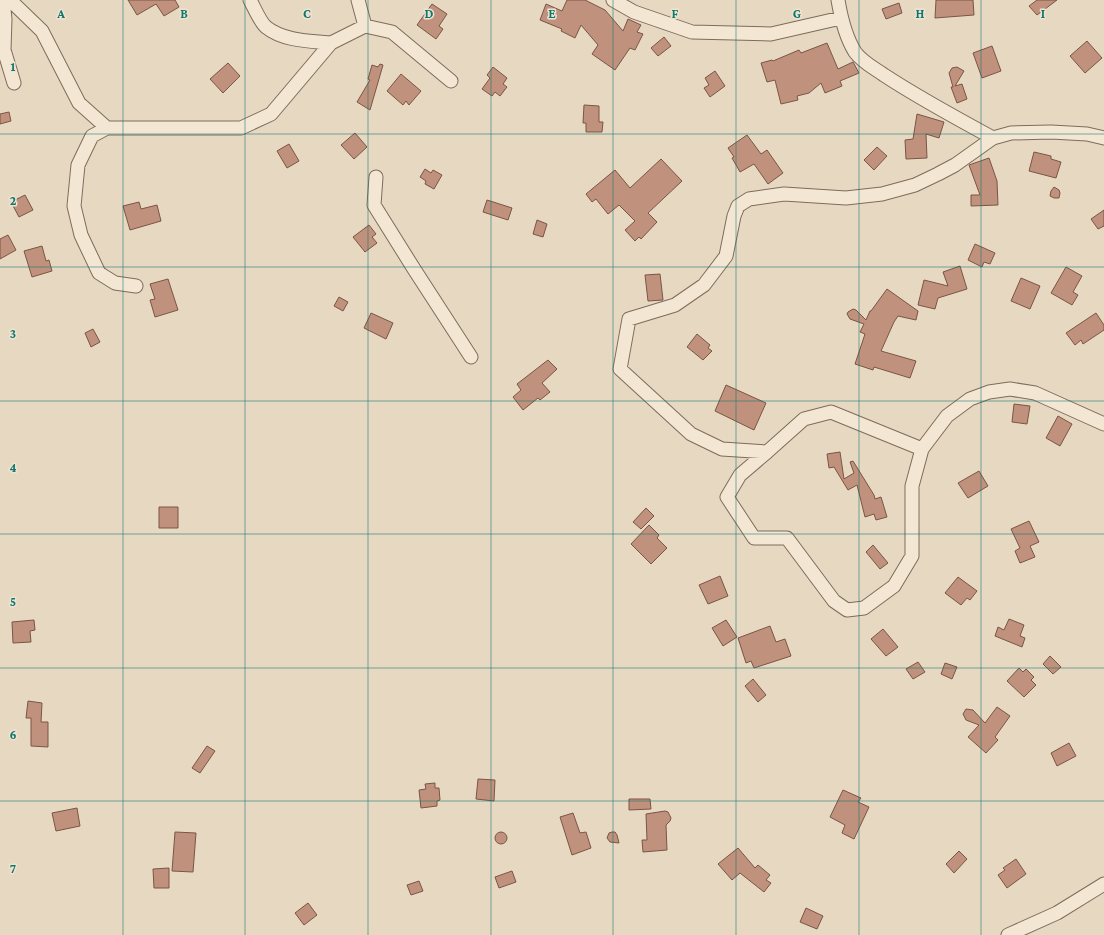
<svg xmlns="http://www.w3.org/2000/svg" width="1104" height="935" font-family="'Crimson Pro',serif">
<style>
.building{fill:#c0927d;stroke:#7a5545}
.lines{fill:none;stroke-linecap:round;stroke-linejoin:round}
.street-casing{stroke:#7e6b5c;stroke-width:15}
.street{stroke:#f3e7d4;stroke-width:13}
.grid{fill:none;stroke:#0f766e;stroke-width:1;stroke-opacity:0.55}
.grid-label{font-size:13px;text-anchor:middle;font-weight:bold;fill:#0f766e;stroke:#efe3d0;stroke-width:3;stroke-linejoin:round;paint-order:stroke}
</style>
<rect width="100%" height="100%" fill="#e7d8c2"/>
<path class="building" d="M 128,0 L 175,0 L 179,7 L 164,16 L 156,4 L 137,15 Z
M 567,0 L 585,0 L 605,10 L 623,31 L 628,19 L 641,25 L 637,32 L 643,34 L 635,50 L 630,48 L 615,70 L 592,54 L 598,45 L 581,25 L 575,38 L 561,31 L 562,29 L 540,20 L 546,4 L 562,11 Z
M 936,0 L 973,0 L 974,15 L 935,18 Z
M 1037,0 L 1057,0 L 1037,15 L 1029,6 Z
M 899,3 L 902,13 L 886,19 L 882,9 Z
M 432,4 L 447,14 L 439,26 L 443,29 L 436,39 L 417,25 Z
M 664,37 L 671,46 L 658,56 L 651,48 Z
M 1087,41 L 1102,58 L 1085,73 L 1070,56 Z
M 827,43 L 838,69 L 853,62 L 859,73 L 840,81 L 842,86 L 825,93 L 821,83 L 809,93 L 797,96 L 798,100 L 781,104 L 775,80 L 767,82 L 761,63 L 772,60 L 773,61 L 799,50 L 801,53 Z
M 992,46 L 1001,71 L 982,78 L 973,53 Z
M 228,63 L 240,76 L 223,93 L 210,79 Z
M 380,64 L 383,65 L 370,110 L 357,102 L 370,80 L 368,79 L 372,65 L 378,67 Z
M 493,67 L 507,78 L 503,84 L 507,87 L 500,96 L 495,92 L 492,96 L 482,89 L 490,78 L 487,75 Z
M 957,67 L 964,71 L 955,86 L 962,84 L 967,99 L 957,103 L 951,87 L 953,87 L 949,73 L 952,68 Z
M 715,71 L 725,86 L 710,97 L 704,88 L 709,85 L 705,78 Z
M 401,74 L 421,91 L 409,105 L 406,101 L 403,105 L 387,91 Z
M 584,105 L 599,106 L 599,122 L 603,122 L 602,132 L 586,132 L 586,123 L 583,123 Z
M 9,112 L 11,121 L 0,124 L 0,114 Z
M 917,114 L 944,122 L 939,138 L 926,134 L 927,158 L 906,159 L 905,140 L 913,139 Z
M 355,133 L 367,147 L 354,159 L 341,145 Z
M 747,135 L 761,154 L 767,150 L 783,173 L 768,184 L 754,164 L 740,172 L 732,158 L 734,157 L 728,148 Z
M 289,144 L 299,161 L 287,168 L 277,151 Z
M 877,147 L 887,156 L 874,170 L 864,160 Z
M 1034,152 L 1051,156 L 1051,159 L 1061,162 L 1056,178 L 1029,171 Z
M 989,158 L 997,181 L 998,205 L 971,206 L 971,195 L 980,195 L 969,165 Z
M 661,159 L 682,181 L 648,213 L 657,222 L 641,239 L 639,237 L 635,241 L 625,230 L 635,221 L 619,205 L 608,214 L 596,199 L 592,202 L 586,194 L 615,170 L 630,188 Z
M 425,169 L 431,173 L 433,170 L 442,175 L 434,189 L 425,184 L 426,181 L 420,177 Z
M 1054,187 L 1059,190 L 1060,193 L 1059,198 L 1054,198 L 1050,196 L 1051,191 Z
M 25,195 L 33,210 L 19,217 L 11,202 Z
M 487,200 L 512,208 L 508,220 L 483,212 Z
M 139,202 L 141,209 L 157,205 L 161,221 L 130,230 L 123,206 Z
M 1104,210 L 1104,226 L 1098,229 L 1091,219 Z
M 537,220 L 547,224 L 543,237 L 533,234 Z
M 369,225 L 376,234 L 372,237 L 377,243 L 365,252 L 353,237 Z
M 8,235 L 16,250 L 0,259 L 0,239 Z
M 975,244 L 995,253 L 990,264 L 984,262 L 982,267 L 968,260 Z
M 42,246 L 46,261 L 49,260 L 52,271 L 32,277 L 24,251 Z
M 960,266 L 967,289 L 938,298 L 935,309 L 918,305 L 924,280 L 948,286 L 943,272 Z
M 1066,267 L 1082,276 L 1073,292 L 1078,295 L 1072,305 L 1051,293 Z
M 660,274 L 663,300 L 648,301 L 645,275 Z
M 1021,278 L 1040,286 L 1030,309 L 1011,301 Z
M 168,279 L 178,310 L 155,317 L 150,300 L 155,299 L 150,284 Z
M 887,289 L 918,311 L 916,320 L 898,316 L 894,322 L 881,351 L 916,361 L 910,378 L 874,367 L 873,370 L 855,364 L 865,334 L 860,332 L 864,324 L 850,319 L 847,314 L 848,312 L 853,309 L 856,310 L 866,320 L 870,311 L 871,311 Z
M 339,297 L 348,302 L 343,311 L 334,306 Z
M 371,313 L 393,323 L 386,339 L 364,328 Z
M 1096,313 L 1104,325 L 1104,330 L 1083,344 L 1081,340 L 1075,345 L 1066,333 Z
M 93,329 L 100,342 L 91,347 L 85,333 Z
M 697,334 L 710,345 L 708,348 L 712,351 L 703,360 L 687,347 Z
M 548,360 L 557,369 L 542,383 L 550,392 L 540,400 L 538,398 L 523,410 L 513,397 L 521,390 L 517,384 Z
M 726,385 L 766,403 L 754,430 L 715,411 Z
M 1014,404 L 1030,406 L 1027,424 L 1012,422 Z
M 1058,416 L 1072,424 L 1060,446 L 1046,438 Z
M 840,452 L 844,479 L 854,473 L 850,462 L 853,461 L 874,495 L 875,499 L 881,497 L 887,517 L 876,520 L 874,514 L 865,517 L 857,485 L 848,490 L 834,467 L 829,468 L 827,454 Z
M 979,471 L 988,486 L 968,498 L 958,483 Z
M 159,507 L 178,507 L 178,528 L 159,528 Z
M 646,508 L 654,516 L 641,529 L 633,522 Z
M 1029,521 L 1039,542 L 1030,546 L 1035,557 L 1020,563 L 1015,551 L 1020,548 L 1011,529 Z
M 649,525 L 659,535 L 657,538 L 667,548 L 651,564 L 631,544 Z
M 873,545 L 888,563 L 880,569 L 866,552 Z
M 720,576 L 728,596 L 708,604 L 699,585 Z
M 958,577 L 977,591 L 970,600 L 967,598 L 961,605 L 945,593 Z
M 1009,619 L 1024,625 L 1020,636 L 1025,638 L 1022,647 L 995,636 L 998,627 L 1004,630 Z
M 34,620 L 35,630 L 30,631 L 31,642 L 13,643 L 12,622 Z
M 726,620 L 737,637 L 723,646 L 712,628 Z
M 770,626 L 776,642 L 785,639 L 791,656 L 754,668 L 751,661 L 746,663 L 738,638 Z
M 883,629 L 898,647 L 886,656 L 871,639 Z
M 1050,656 L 1061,667 L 1053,674 L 1043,664 Z
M 918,662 L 925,672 L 913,679 L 906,669 Z
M 945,663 L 957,667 L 952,679 L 941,674 Z
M 1019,668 L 1023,672 L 1026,669 L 1034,677 L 1031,680 L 1036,685 L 1024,697 L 1007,681 Z
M 753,679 L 766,695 L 758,702 L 745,686 Z
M 28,701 L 42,703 L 41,722 L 48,722 L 48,747 L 31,746 L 31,718 L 26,718 Z
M 997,707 L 1010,716 L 995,737 L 998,740 L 986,753 L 968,737 L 979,725 L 966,720 L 963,714 L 966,709 L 973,710 L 985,723 Z
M 1069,743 L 1076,756 L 1057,766 L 1051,753 Z
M 207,746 L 215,751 L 200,773 L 192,768 Z
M 478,779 L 495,780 L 494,801 L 476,799 Z
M 435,783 L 435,788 L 439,788 L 440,800 L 437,801 L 437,806 L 421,808 L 419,790 L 426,789 L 425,784 Z
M 843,790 L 861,798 L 858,802 L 869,807 L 854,839 L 842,833 L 845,825 L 830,817 Z
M 629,799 L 650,799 L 651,809 L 629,810 Z
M 77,808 L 80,826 L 56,831 L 52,813 Z
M 665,811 L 668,812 L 671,818 L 670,821 L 666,825 L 667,850 L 643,852 L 642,840 L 647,840 L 646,814 Z
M 573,813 L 580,833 L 586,832 L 591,848 L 572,855 L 560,817 Z
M 175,832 L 196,833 L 193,872 L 172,871 Z
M 612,832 L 615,832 L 617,835 L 619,843 L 610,842 L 607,838 L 609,833 Z
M495 838a6 6 0 1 1 12 0a6 6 0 1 1-12 0Z
M 738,848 L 755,868 L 758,865 L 770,875 L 766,880 L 771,883 L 764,892 L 740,873 L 732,880 L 718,864 Z
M 959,851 L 967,859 L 954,873 L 946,864 Z
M 1016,859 L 1026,874 L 1007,888 L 998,875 L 1005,870 L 1003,868 Z
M 169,868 L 169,888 L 154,888 L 153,869 Z
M 512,871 L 516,882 L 499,888 L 495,877 Z
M 419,881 L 423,891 L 411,895 L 407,885 Z
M 308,903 L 317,915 L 304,925 L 295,913 Z
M 806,908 L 823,916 L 817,929 L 800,922 Z"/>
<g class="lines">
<defs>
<path id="street" d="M 3,0 L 5,19 L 4,50 L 14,83
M 10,0 L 42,31 L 79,103 L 107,128 L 241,128 L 271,114 L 331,43 L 365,26 L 392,32 L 451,81
M 250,0 C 254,7 260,22 266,27 C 283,41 310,41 331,43
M 358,0 L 365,26
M 613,0 L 634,12 L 692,32 L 771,34 L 841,18
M 838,0 C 841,18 845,36 855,52 C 862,62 874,68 884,75 C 919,98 956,118 993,138
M 107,128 L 92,136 L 78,165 L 74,206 L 81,235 L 99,273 L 115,283 L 136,286
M 376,177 L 374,205 L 414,269 L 471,357
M 922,449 L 831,412 L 804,419 L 767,452 L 722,449 L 691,434 L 620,369 L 629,319 L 675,305 L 704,285 L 726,256 L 734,216 L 738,206 L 749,199 L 784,194 L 846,198 L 882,194 L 915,185 L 938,174 L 955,165 L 993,138 L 1011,133 L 1051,132 L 1087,134 L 1104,138
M 767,452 L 740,475 L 727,497 L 754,538 L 787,538 L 834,601 L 847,610 L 864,608 L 894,586 L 912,556 L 912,486 L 922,449 L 947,416 L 970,399 L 989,392 L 1010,389 L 1035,393 L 1104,424
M 1008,935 L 1057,913 L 1104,884"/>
</defs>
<use href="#street" class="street-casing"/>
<use href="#street" class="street"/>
</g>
<path class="grid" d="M 123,0 L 123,935M 245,0 L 245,935M 368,0 L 368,935M 491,0 L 491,935M 613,0 L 613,935M 736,0 L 736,935M 859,0 L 859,935M 981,0 L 981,935M 0,134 L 1104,134M 0,267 L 1104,267M 0,401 L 1104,401M 0,534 L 1104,534M 0,668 L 1104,668M 0,801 L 1104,801"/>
<g class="grid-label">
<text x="61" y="18">A</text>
<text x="184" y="18">B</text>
<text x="307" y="18">C</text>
<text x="429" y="18">D</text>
<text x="552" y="18">E</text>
<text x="675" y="18">F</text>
<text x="797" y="18">G</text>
<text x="920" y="18">H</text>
<text x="1043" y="18">I</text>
<text x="13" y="71">1</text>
<text x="13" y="205">2</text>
<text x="13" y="338">3</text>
<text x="13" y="472">4</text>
<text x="13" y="606">5</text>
<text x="13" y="739">6</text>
<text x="13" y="873">7</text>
</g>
</svg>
